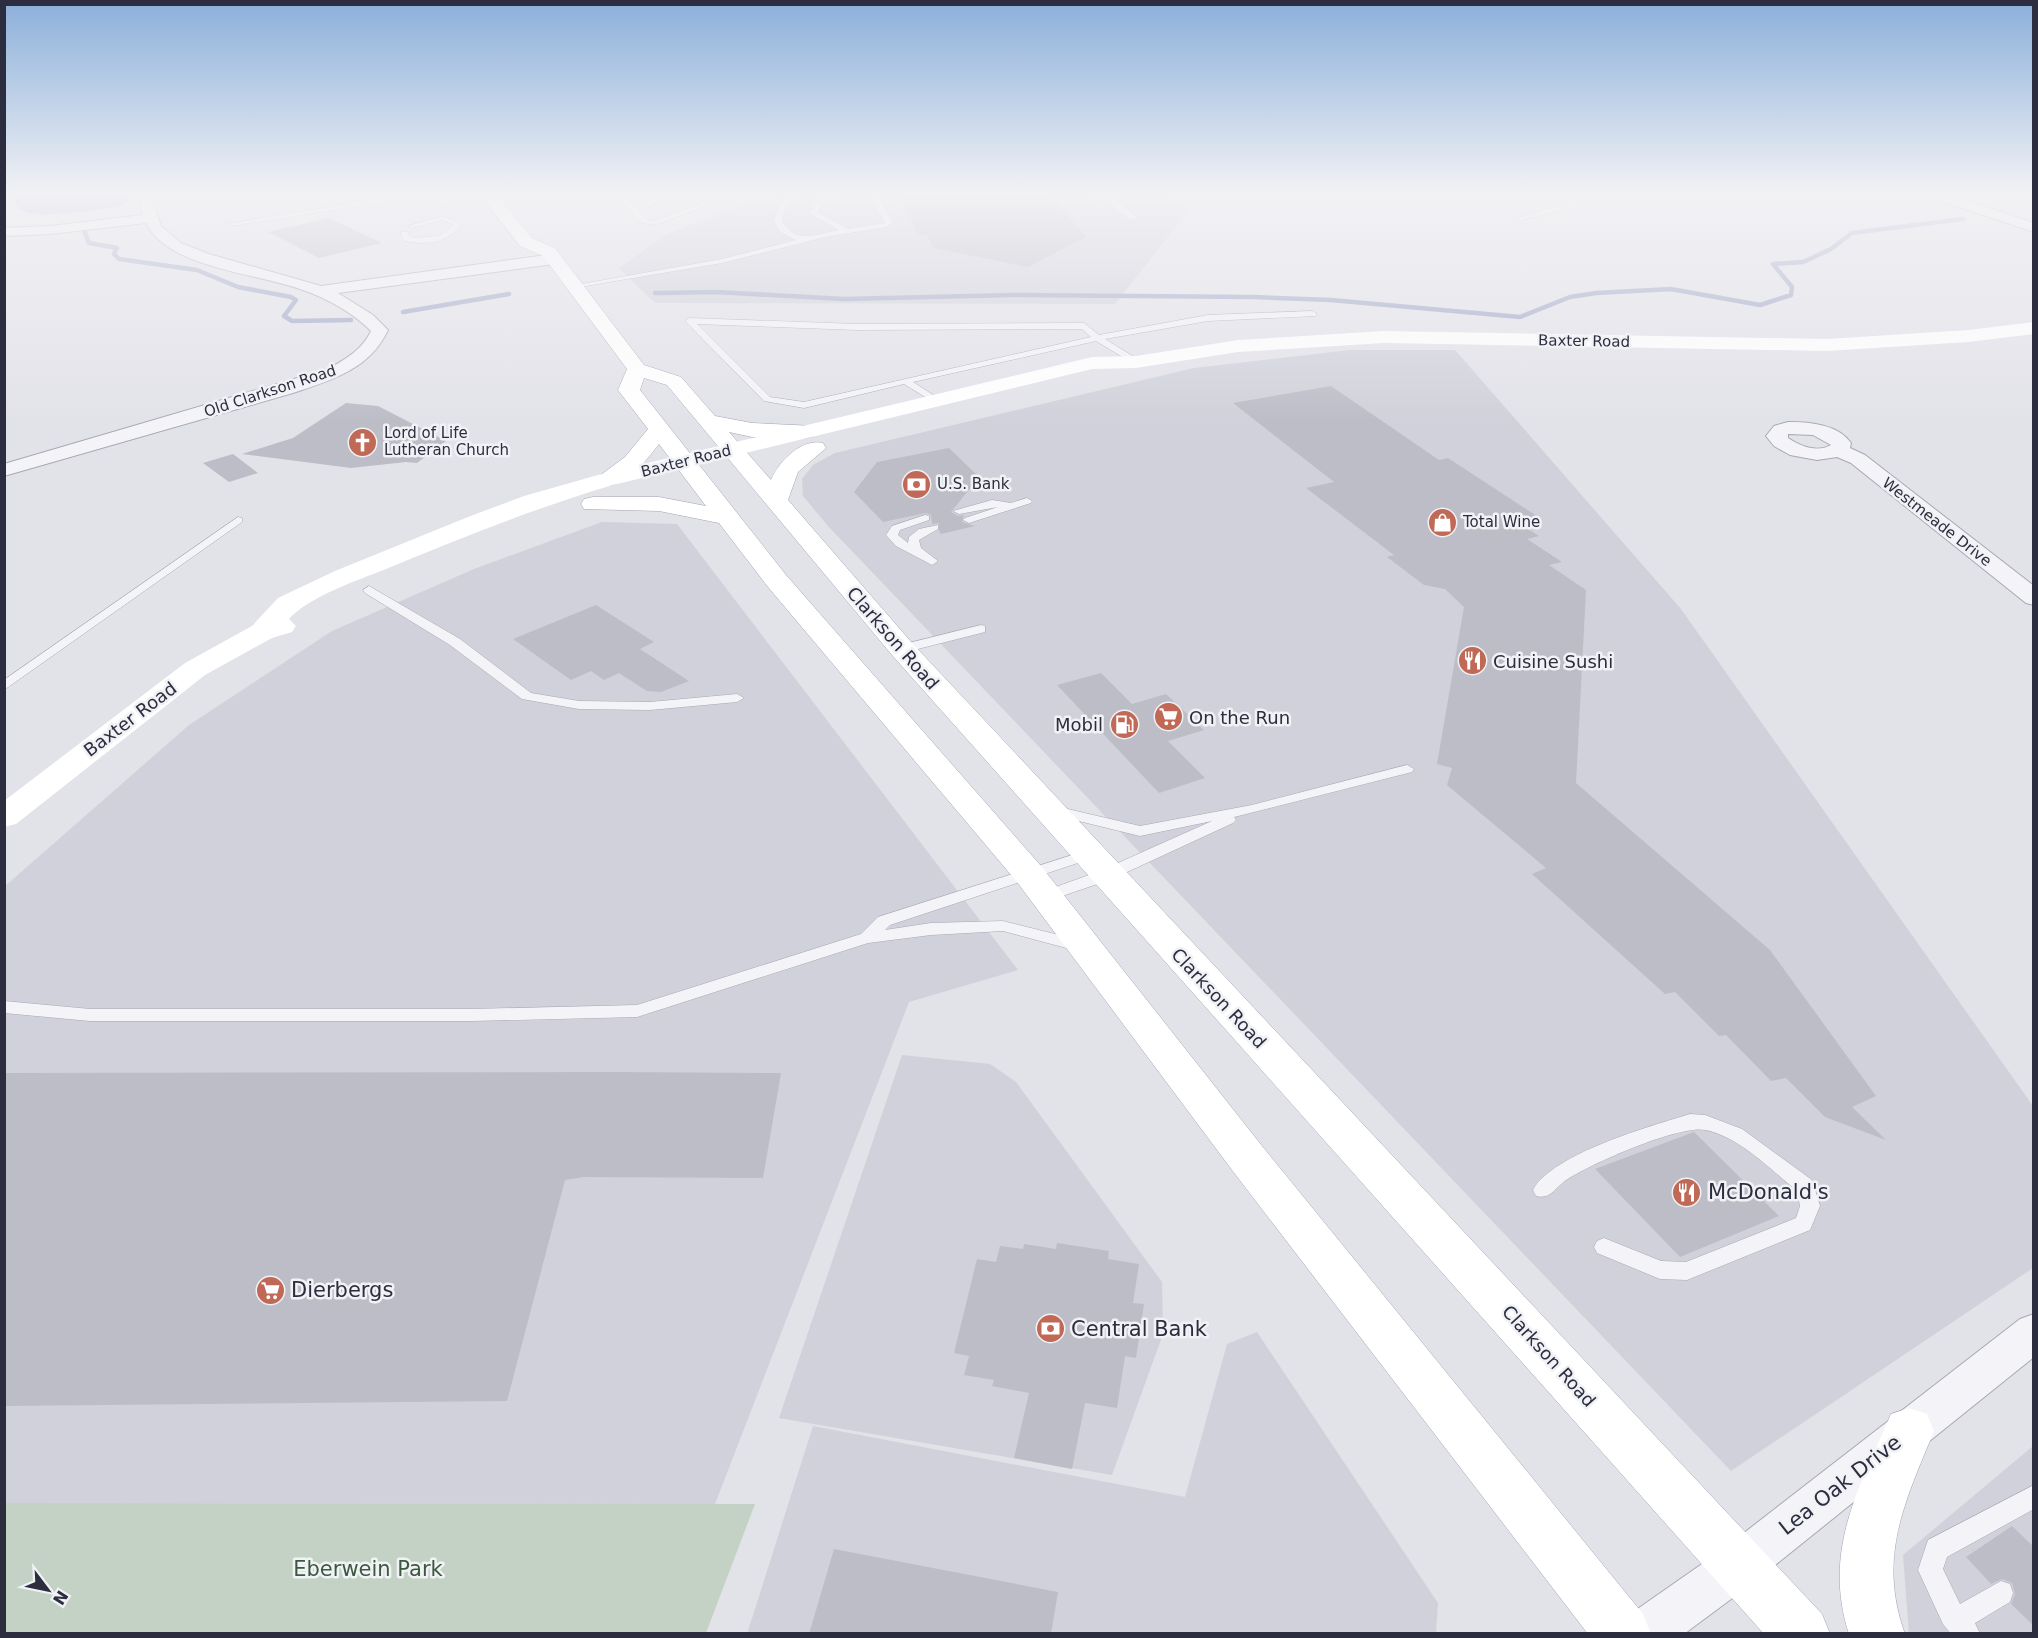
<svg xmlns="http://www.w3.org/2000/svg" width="2038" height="1638" font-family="'DejaVu Sans',sans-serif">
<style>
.built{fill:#d0d1da}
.green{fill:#c4d2c5}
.water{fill:#a1a7c5}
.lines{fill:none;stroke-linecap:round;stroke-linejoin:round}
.stream{stroke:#a1a7c5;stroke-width:4.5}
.building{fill:#bdbdc8}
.service-casing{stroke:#a8a8b3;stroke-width:1}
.minor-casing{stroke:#a8a8b3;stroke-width:2}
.primary-casing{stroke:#a3a4b3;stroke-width:1}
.service{fill:#f4f4f8;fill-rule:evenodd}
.minor{fill:#f4f4f8;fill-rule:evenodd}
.secondary{fill:#fff;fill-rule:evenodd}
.primary{fill:#fff;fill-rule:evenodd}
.labels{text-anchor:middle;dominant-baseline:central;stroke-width:5;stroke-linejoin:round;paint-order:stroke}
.far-street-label{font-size:15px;fill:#2c2d3f;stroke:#f1f2f6}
.far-poi-label{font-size:15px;fill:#2c2d3f;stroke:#f1f2f6;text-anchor:start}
.street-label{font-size:18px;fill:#2c2d3f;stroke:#f1f2f6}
.poi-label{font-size:18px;fill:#2c2d3f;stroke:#f1f2f6;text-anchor:start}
.near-poi-label{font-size:21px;fill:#2c2d3f;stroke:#f1f2f6;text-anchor:start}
.near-street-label{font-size:21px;fill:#2c2d3f;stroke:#f1f2f6}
.near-park-label{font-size:21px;fill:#3b593f;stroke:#f1f2f6}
</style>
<rect width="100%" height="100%" fill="#e2e2e9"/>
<path class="built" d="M 777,192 L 1155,192 L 1198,199 L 1115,304 L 655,303 L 619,268 L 665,235 Z
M 1350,350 L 1455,350 L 1681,609 L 2033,1106 L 2033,1268 L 1731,1471 L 828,526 L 803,496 L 802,479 L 813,465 L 835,453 L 1194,368 Z
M 602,522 L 677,524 L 1018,970 L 909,1002 L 715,1504 L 5,1503 L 4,887 L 189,725 L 332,631 L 474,569 Z
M 902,1055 L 990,1064 L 1016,1082 L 1162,1282 L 1163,1334 L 1112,1475 L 779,1418 Z
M 1257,1332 L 1438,1603 L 1436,1634 L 747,1634 L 813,1426 L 1185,1497 L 1227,1344 Z
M 2033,1446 L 2033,1633 L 1909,1633 L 1903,1555 Z"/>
<path class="green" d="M 5,1503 L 715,1504 L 755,1504 L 706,1633 L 5,1634 Z"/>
<path class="water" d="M 4,192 L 124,192 L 129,198 L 123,206 C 103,209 39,219 23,211 C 17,208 15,202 13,196 L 5,194 Z"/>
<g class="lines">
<path class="stream" d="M 85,233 L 89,243 L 117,248 L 114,254 L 119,259 L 197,270 L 238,287 L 291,297 L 296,300 L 284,316 L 292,321 L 351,320
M 655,293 L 716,292 L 844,299 L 1013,295 L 1253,297 L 1331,300 L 1520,317 L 1570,297 L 1596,293 L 1671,289 L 1760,305 L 1791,295 L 1792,287 L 1773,264 L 1803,262 L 1831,249 L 1852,233 L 1963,219
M 403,312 L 509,294"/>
</g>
<path class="building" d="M 899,192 L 1047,192 L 1086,237 L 1028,267 L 933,248 L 927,235 L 918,235 Z
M 329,218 L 382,243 L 319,258 L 268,232 Z
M 1331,386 L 1439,460 L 1448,458 L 1543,520 L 1522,525 L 1539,536 L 1527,539 L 1562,562 L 1549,565 L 1586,590 L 1576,783 L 1770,950 L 1876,1096 L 1852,1107 L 1886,1140 L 1825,1117 L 1786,1078 L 1771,1081 L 1726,1035 L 1719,1036 L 1675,992 L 1665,994 L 1532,874 L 1546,868 L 1447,785 L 1452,768 L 1437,764 L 1464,607 L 1445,589 L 1424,585 L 1387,557 L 1394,555 L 1306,488 L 1334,482 L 1233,403 Z
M 346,403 L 378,406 L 446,441 L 417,463 L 406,462 L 351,468 L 242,454 L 293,438 Z
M 949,448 L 979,477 L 951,512 L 958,516 L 964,515 L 962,522 L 975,526 L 941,534 L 939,531 L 939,523 L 932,524 L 931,515 L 926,513 L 883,522 L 854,492 L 877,462 Z
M 233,454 L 258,473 L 229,482 L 203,463 Z
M 596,605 L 654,642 L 640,649 L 689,681 L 661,692 L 647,691 L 619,673 L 604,680 L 591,671 L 571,680 L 513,639 Z
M 1101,673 L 1132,704 L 1166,694 L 1204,730 L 1168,741 L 1205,778 L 1159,793 L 1057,685 Z
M 4,1073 L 614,1072 L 781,1073 L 763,1178 L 584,1177 L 565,1180 L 507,1401 L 4,1406 Z
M 1694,1132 L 1779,1216 L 1680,1257 L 1595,1169 Z
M 1057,1243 L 1109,1251 L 1108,1259 L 1139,1264 L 1133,1303 L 1144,1304 L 1136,1358 L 1125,1356 L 1117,1408 L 1085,1403 L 1072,1469 L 1014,1458 L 1029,1393 L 992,1386 L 994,1380 L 964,1375 L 969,1356 L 954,1353 L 977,1259 L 996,1262 L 1000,1246 L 1023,1249 L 1024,1244 L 1056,1249 Z
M 2012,1526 L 2034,1547 L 2034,1626 L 2011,1604 L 2015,1594 L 2012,1583 L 2002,1579 L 1991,1584 L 1966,1557 Z
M 834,1549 L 1058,1592 L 1051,1634 L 809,1634 Z"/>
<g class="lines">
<defs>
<path id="service" d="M 630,192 L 642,192 L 624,197 L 634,206 L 675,192 L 684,192 L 638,210 L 647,219 L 654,221 L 733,192 L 743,192 L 655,225 L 642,223 L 615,196 Z
M 797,192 L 805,192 L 785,208 L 782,221 C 795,245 817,234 839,230 L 809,213 C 817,200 828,191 844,192 L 823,203 L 817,212 L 848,229 L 885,223 L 868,192 L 875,192 L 893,222 L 887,227 L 825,237 L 722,263 L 574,288 L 570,286 L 722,259 L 796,240 L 780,232 L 774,221 L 779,205 Z
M 1081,192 C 1103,190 1122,203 1137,218 L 1130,220 L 1108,202 Z
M 1576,192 L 1583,192 L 1572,208 L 1522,220 L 1518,218 L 1566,204 Z
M 489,194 L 492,198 L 446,203 L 425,199 L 403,199 L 231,226 L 227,224 L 403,195 L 425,195 L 446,199 Z
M 443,216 L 461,224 C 449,244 426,245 404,241 L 400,233 L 407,231 L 410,237 L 414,238 L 439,236 L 453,225 L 442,220 L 412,228 L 408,226 Z
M 1313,311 L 1317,314 L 1316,316 L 1208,321 L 1105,339 L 1139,360 L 1141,362 L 1136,365 L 1096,341 L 913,382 L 938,398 L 938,402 L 935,403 L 904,384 L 804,408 L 764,401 L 685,321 L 689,318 L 857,324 L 1084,323 L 1099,335 L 1208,315 ZM 697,324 L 857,330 L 1082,329 L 1091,337 L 804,402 L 770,397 Z
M 1027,498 L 1032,501 L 1031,503 L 969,523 L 963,520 L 965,518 L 998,507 L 959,514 L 953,511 L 992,500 L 1011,503 Z
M 925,515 L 929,516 L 929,520 L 900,530 L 898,535 L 908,543 L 909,537 L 919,529 L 938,525 L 938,529 L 919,540 L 921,548 L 938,561 L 932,565 L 896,546 L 886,535 L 892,526 Z
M 238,517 L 242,518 L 242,522 L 4,690 L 4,680 Z
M 369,586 L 460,639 L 531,693 L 579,701 L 650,702 L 737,694 L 744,698 L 737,702 L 650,710 L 579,709 L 522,699 L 450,645 L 365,593 L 363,590 Z
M 981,625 L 985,626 L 985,632 L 902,653 L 896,649 L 897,646 Z
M 1407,765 L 1414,769 L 1412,772 L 1234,817 L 1236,820 L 1233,823 L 1112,879 L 1045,902 L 1037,897 L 1039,893 L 1100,871 L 1212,821 L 1140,836 L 1050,814 L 1048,811 L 1050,808 L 1055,806 L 1140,826 L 1252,805 Z
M 1088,850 L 1093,852 L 1096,855 L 1093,858 L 890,925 L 885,930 L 931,923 L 1003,921 L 1087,942 L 1089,946 L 1087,950 L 1081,952 L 1003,931 L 931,935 L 868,943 L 637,1017 L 472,1021 L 90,1021 L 4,1013 L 4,1001 L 90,1009 L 472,1009 L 637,1005 L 861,934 L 878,917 Z
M 1690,1114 L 1705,1115 L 1742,1129 L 1812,1180 L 1820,1206 L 1810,1230 L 1687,1280 L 1660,1279 L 1597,1253 L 1594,1247 L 1597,1241 L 1604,1238 L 1661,1261 L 1686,1262 L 1796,1218 L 1800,1206 L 1797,1191 C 1771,1170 1741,1138 1706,1130 C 1680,1124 1590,1164 1566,1180 C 1555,1188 1550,1200 1536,1196 L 1533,1190 C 1552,1154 1651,1126 1690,1114 Z
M 2034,1485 L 2034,1509 L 1947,1557 L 1943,1569 L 1960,1604 L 2001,1581 L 2010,1584 L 2013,1593 L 2010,1602 L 1975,1623 L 1980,1634 L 1951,1634 L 1943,1624 L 1918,1570 L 1928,1540 Z"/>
<path id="minor" d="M 136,192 L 149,192 L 161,226 L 181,243 L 209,254 L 321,286 L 554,254 L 562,259 L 554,264 L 338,293 L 373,315 L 388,330 C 370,369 332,380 293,393 L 4,476 L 4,464 L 328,369 C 346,359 362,350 371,331 C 351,311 326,298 300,289 C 256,273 168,268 146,223 L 50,234 L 4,236 L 4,228 L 50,226 L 143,215 Z
M 1922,192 L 1940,192 L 2034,223 L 2034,232 L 1923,195 Z
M 1788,422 C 1809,422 1838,424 1851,443 L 1850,448 L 1865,455 L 2034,586 L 2034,605 L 2026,603 L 1851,463 L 1837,457 L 1817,460 L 1790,455 L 1774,446 L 1766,436 L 1774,426 ZM 1788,434 L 1813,435 L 1831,445 C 1817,453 1800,446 1788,438 Z
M 2034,1314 L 2034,1357 L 1754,1582 L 1684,1634 L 1619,1634 L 1626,1617 L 1722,1550 L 2020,1319 Z"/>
<path id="primary" d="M 478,192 L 494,192 L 532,238 L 555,248 L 644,365 L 681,377 L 715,416 L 752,423 L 814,426 L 817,431 L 814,436 L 806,438 L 752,437 L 729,432 L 771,480 C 778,462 802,438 823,443 L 826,448 L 798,472 L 788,500 L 912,643 L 1822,1614 L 1830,1634 L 1764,1634 L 892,655 L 667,385 L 644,378 L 640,390 L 786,575 L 1041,866 L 1262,1146 L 1643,1614 L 1651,1634 L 1588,1634 L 1232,1170 L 1017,882 L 768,587 L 719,523 L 659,511 L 584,509 L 581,504 L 584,499 L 593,497 L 659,497 L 706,506 L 659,444 C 645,462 623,491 598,485 L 594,480 L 625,457 L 648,429 L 618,390 L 627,369 L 543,256 L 520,246 Z
M 1909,1408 L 1927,1414 L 1934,1431 C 1905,1502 1877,1557 1905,1634 L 1849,1634 C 1822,1551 1859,1488 1891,1414 Z"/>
</defs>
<use href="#service" class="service-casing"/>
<use href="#minor" class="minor-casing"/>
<use href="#primary" class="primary-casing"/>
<use href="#service" class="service"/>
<use href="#minor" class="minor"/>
<path class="secondary" d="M 2034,322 L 2034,334 L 1968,342 L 1827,351 L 1384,343 L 1238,352 L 1136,368 L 1092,369 L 613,485 C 535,508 461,538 386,569 C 356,581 310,596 289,619 L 296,626 L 292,632 L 272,638 L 205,675 L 16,824 L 4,827 L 4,801 L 185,663 L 252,626 L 278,598 L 335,571 L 468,517 L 524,496 L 598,475 L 1092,357 L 1136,356 L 1238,340 L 1384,331 L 1827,339 L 1968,330 Z"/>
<use href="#primary" class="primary"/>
</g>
<linearGradient id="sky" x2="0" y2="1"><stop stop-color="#8bafda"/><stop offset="0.46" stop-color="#f2f2f5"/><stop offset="1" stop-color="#f2f2f5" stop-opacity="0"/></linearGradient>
<rect width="2038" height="421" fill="url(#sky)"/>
<defs>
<symbol id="church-disc" viewBox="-11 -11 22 22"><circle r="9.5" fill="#bf6956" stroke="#f1f2f6"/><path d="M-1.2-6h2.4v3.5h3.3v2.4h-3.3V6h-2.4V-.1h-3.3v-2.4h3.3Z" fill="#fff"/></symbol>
<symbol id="bank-disc" viewBox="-11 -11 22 22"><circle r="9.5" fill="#bf6956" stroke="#f1f2f6"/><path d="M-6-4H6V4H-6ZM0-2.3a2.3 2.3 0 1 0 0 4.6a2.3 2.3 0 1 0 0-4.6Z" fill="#fff"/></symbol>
<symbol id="shop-disc" viewBox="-11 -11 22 22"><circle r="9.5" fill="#bf6956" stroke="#f1f2f6"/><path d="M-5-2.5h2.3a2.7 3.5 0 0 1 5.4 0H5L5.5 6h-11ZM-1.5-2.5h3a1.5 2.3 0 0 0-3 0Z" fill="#fff"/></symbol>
<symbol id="restaurant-disc" viewBox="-11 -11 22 22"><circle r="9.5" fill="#bf6956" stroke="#f1f2f6"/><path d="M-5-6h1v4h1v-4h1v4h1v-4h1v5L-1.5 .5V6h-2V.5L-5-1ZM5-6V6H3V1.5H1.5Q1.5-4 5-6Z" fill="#fff"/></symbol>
<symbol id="supermarket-disc" viewBox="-11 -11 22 22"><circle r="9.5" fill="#bf6956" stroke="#f1f2f6"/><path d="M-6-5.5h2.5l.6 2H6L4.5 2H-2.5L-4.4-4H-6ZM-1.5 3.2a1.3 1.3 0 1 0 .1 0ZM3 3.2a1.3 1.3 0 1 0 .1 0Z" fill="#fff"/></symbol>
<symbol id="fuel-disc" viewBox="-11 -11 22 22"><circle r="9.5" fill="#bf6956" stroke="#f1f2f6"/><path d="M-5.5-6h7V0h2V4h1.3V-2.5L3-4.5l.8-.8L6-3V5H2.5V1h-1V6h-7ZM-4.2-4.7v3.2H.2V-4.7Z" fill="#fff"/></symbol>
</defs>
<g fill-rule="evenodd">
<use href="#church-disc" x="346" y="426" width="33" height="33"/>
<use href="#bank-disc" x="900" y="468" width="33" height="33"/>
<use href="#shop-disc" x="1426" y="506" width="33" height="33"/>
<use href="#restaurant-disc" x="1456" y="644" width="33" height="33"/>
<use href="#supermarket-disc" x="1152" y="700" width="33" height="33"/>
<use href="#fuel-disc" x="1108" y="708" width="33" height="33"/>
<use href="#restaurant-disc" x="1670" y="1176" width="33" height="33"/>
<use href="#supermarket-disc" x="254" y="1274" width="33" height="33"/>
<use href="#bank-disc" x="1034" y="1312" width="33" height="33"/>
</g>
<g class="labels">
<g class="far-street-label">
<text transform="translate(1584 341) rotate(1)">Baxter Road</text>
<text transform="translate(270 391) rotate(-18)">Old Clarkson Road</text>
<text transform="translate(686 461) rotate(-14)">Baxter Road</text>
<text transform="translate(1937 522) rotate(38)">Westmeade Drive</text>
</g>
<g class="far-poi-label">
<text x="384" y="433">Lord of Life<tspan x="384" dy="17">Lutheran Church</tspan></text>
<text x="937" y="484">U.S. Bank</text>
<text x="1463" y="522">Total Wine</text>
</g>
<g class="street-label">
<text transform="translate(893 638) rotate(49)">Clarkson Road</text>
<text transform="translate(130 719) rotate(-37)">Baxter Road</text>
<text transform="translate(1219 998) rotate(47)">Clarkson Road</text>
<text transform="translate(1549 1356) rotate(48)">Clarkson Road</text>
</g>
<g class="poi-label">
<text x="1493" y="661">Cuisine Sushi</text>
<text x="1189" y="717">On the Run</text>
<text x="1103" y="724" text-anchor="end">Mobil</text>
</g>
<g class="near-poi-label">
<text x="1708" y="1192">McDonald's</text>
<text x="291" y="1290">Dierbergs</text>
<text x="1071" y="1329">Central Bank</text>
</g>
<g class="near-street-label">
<text transform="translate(1840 1485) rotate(-38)">Lea Oak Drive</text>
</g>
<g class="near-park-label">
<text x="368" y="1569">Eberwein Park</text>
</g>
</g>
<rect width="2038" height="1638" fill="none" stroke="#2c2d3f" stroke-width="12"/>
<g transform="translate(48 1590) rotate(122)" stroke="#f1f2f6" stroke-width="4.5" paint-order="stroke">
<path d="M0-4.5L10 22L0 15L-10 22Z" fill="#2c2d3f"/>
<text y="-9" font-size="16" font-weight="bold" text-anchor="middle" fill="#2c2d3f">N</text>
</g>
</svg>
